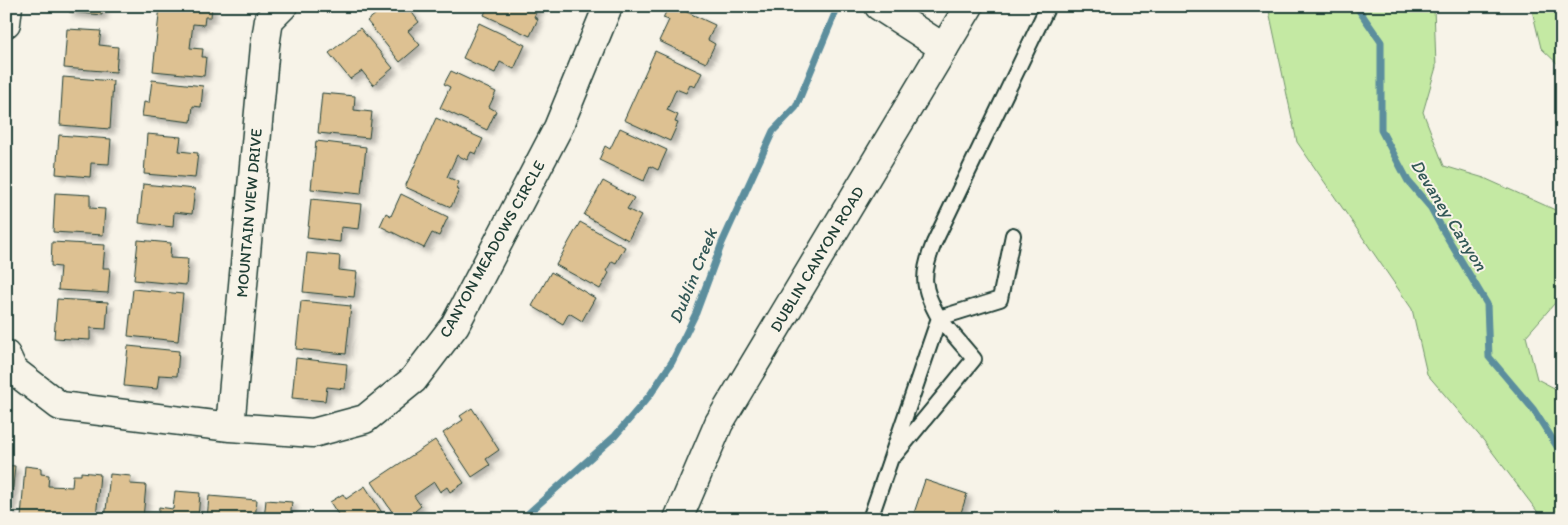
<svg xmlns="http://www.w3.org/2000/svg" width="1568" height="525" font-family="Itim,sans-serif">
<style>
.green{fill:#c4e9a3;stroke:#72936c}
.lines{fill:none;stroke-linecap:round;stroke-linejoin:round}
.stream{stroke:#5b8e9d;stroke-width:7}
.building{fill:#ddc192;stroke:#1f3d34;filter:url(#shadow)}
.service-casing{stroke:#1f3d34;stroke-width:18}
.minor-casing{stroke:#1f3d34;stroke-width:31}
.secondary-casing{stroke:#1f3d34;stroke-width:31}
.service{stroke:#f7f3e8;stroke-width:14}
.minor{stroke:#f7f3e8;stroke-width:28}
.secondary{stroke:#f7f3e8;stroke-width:28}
.labels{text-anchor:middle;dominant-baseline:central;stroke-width:4;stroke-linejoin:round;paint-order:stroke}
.street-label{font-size:16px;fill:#1f3d34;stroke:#f7f3e8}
.water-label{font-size:18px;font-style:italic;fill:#335857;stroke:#f7f3e8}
</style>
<defs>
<filter id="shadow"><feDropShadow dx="4.5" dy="4.5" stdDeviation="2.5" flood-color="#0004"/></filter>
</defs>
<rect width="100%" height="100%" fill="#f7f3e8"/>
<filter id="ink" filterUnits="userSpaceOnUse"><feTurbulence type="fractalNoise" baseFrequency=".02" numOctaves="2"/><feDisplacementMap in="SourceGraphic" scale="10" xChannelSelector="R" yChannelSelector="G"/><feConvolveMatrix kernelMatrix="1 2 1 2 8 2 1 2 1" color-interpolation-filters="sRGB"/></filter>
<g filter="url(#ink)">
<path class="green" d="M 1268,6 L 1434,6 L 1436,67 L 1423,112 L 1444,166 L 1484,178 L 1562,213 L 1562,295 L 1526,336 L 1537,379 L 1562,392 L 1562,519 L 1543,519 L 1484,441 L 1427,374 L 1412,309 L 1297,142 Z
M 1531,6 L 1562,6 L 1562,68 L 1541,48 Z"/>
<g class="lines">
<path class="stream" d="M 1356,6 L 1381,42 L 1381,130 L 1408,181 L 1431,208 L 1444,232 L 1487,304 L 1489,357 L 1533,409 L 1562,454
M 522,519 L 615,436 L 650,395 L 672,362 L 696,313 L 722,243 L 773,131 L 796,107 L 838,6"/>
</g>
<path class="building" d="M 70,6 L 103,6 L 102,15 L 69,12 Z
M 160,6 L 212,6 L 211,17 L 205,17 L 204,25 L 193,24 L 190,48 L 203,49 L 202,57 L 206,57 L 204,76 L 153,71 Z
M 386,6 L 407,6 L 419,22 L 408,31 L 420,45 L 400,62 L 367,21 Z
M 488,6 L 544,6 L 543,8 L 539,6 L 534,17 L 538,19 L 530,36 L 484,15 Z
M 669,6 L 674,6 L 715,25 L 708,40 L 715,44 L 706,63 L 659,41 L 669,20 L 663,18 Z
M 479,23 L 525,45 L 514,69 L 500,62 L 495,73 L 463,58 Z
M 360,28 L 393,68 L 373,85 L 362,71 L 350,79 L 329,53 Z
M 67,29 L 101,31 L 99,45 L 118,47 L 116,72 L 64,68 Z
M 655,51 L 702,73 L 695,87 L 690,85 L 686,93 L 676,89 L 667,110 L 678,115 L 675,122 L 678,123 L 670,141 L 624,120 Z
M 451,71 L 496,92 L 489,107 L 496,111 L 487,130 L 440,108 L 450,87 L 444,84 Z
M 63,77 L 113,81 L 110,129 L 60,125 Z
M 152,80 L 203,86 L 201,107 L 193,106 L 191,122 L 142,116 L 144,102 L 149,103 Z
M 322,93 L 355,96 L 354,110 L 372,112 L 369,138 L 318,133 Z
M 436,118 L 483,139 L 476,154 L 471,152 L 467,160 L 457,155 L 447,177 L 459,182 L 456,189 L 459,190 L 451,207 L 405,187 Z
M 620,128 L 667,150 L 658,170 L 650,166 L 644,181 L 599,160 L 605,146 L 610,149 Z
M 147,134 L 181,137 L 179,151 L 198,153 L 195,178 L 144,174 Z
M 59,135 L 111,139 L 109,164 L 91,163 L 90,177 L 56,174 Z
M 316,141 L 366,147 L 361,194 L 311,189 Z
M 603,181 L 634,198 L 627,209 L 641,216 L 628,240 L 584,215 Z
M 143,184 L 195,189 L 192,214 L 174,212 L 173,227 L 139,223 Z
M 55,193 L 90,195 L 90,208 L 105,209 L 103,235 L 53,232 Z
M 401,194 L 448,217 L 439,236 L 432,233 L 424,248 L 380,226 L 386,213 L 391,216 Z
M 311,199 L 362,204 L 359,229 L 341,227 L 340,242 L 307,238 Z
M 580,222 L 625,247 L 616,263 L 612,261 L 606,271 L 609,273 L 600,289 L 556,265 Z
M 138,240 L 171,243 L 170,258 L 188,259 L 186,285 L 134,280 Z
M 52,242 L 105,245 L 103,268 L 110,268 L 108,293 L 58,290 L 60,267 L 51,266 Z
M 307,253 L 340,256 L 339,270 L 357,272 L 354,297 L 303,292 Z
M 551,272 L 595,298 L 582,321 L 569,313 L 563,324 L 532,306 Z
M 133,289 L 183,294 L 178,341 L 128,336 Z
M 57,299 L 108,302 L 106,329 L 90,328 L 90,340 L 54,338 Z
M 301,301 L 351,306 L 346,354 L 296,349 Z
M 128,346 L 179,351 L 177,376 L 159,375 L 157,389 L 124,386 Z
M 296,358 L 347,364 L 345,389 L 327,387 L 325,401 L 292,398 Z
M 472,408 L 499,450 L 486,459 L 490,465 L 472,477 L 443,433 L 463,420 L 460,416 Z
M 435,440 L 464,483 L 450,492 L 447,487 L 440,492 L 434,482 L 414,496 L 421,506 L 415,511 L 416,513 L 408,519 L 397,519 L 372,482 Z
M 6,465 L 15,466 L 10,518 L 6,517 Z
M 25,466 L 41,468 L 41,474 L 49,475 L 48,486 L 72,487 L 73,475 L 81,475 L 81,472 L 100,474 L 96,519 L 21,518 Z
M 110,474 L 131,476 L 130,484 L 146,485 L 143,519 L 105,519 Z
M 925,480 L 967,494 L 959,519 L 912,519 Z
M 365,486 L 386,519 L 341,519 L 330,502 L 343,494 L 346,499 Z
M 175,491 L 200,493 L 198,519 L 158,519 L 159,507 L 173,509 Z
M 209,496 L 257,500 L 255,519 L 207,519 Z
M 266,500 L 292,502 L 290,519 L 264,519 Z"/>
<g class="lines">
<defs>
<path id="service" d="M 895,455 L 974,359 L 939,318 L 1000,299 L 1013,235
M 870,519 L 939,318 C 922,288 921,275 934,243 L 1048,6"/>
<path id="minor" d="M 879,6 L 944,48
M 6,23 L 8,6
M 6,355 L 13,370 L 60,406 L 230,427 L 313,433 L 365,419 L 413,380 L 455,325 L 558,128 L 608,6
M 230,427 L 265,46 L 269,20 L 283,6"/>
<path id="secondary" d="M 678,519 L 719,423 L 969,6"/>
</defs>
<use href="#service" class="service-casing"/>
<use href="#minor" class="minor-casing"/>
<use href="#secondary" class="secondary-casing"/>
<use href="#service" class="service"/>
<use href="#minor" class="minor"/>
<use href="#secondary" class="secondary"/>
</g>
</g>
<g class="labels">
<g class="street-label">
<text transform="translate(249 213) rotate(-85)">MOUNTAIN VIEW DRIVE</text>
<text transform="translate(492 249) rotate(-61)">CANYON MEADOWS CIRCLE</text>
<text transform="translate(817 259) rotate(-59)">DUBLIN CANYON ROAD</text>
</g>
<g class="water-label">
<text transform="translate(1449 215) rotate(58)">Devaney Canyon</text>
<text transform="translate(693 276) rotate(-68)">Dublin Creek</text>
</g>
</g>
<rect width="1568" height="525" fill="none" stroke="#f7f3e8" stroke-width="25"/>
<rect x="12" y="12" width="1543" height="500" fill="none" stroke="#1f3d34" stroke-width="2" filter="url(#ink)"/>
</svg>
